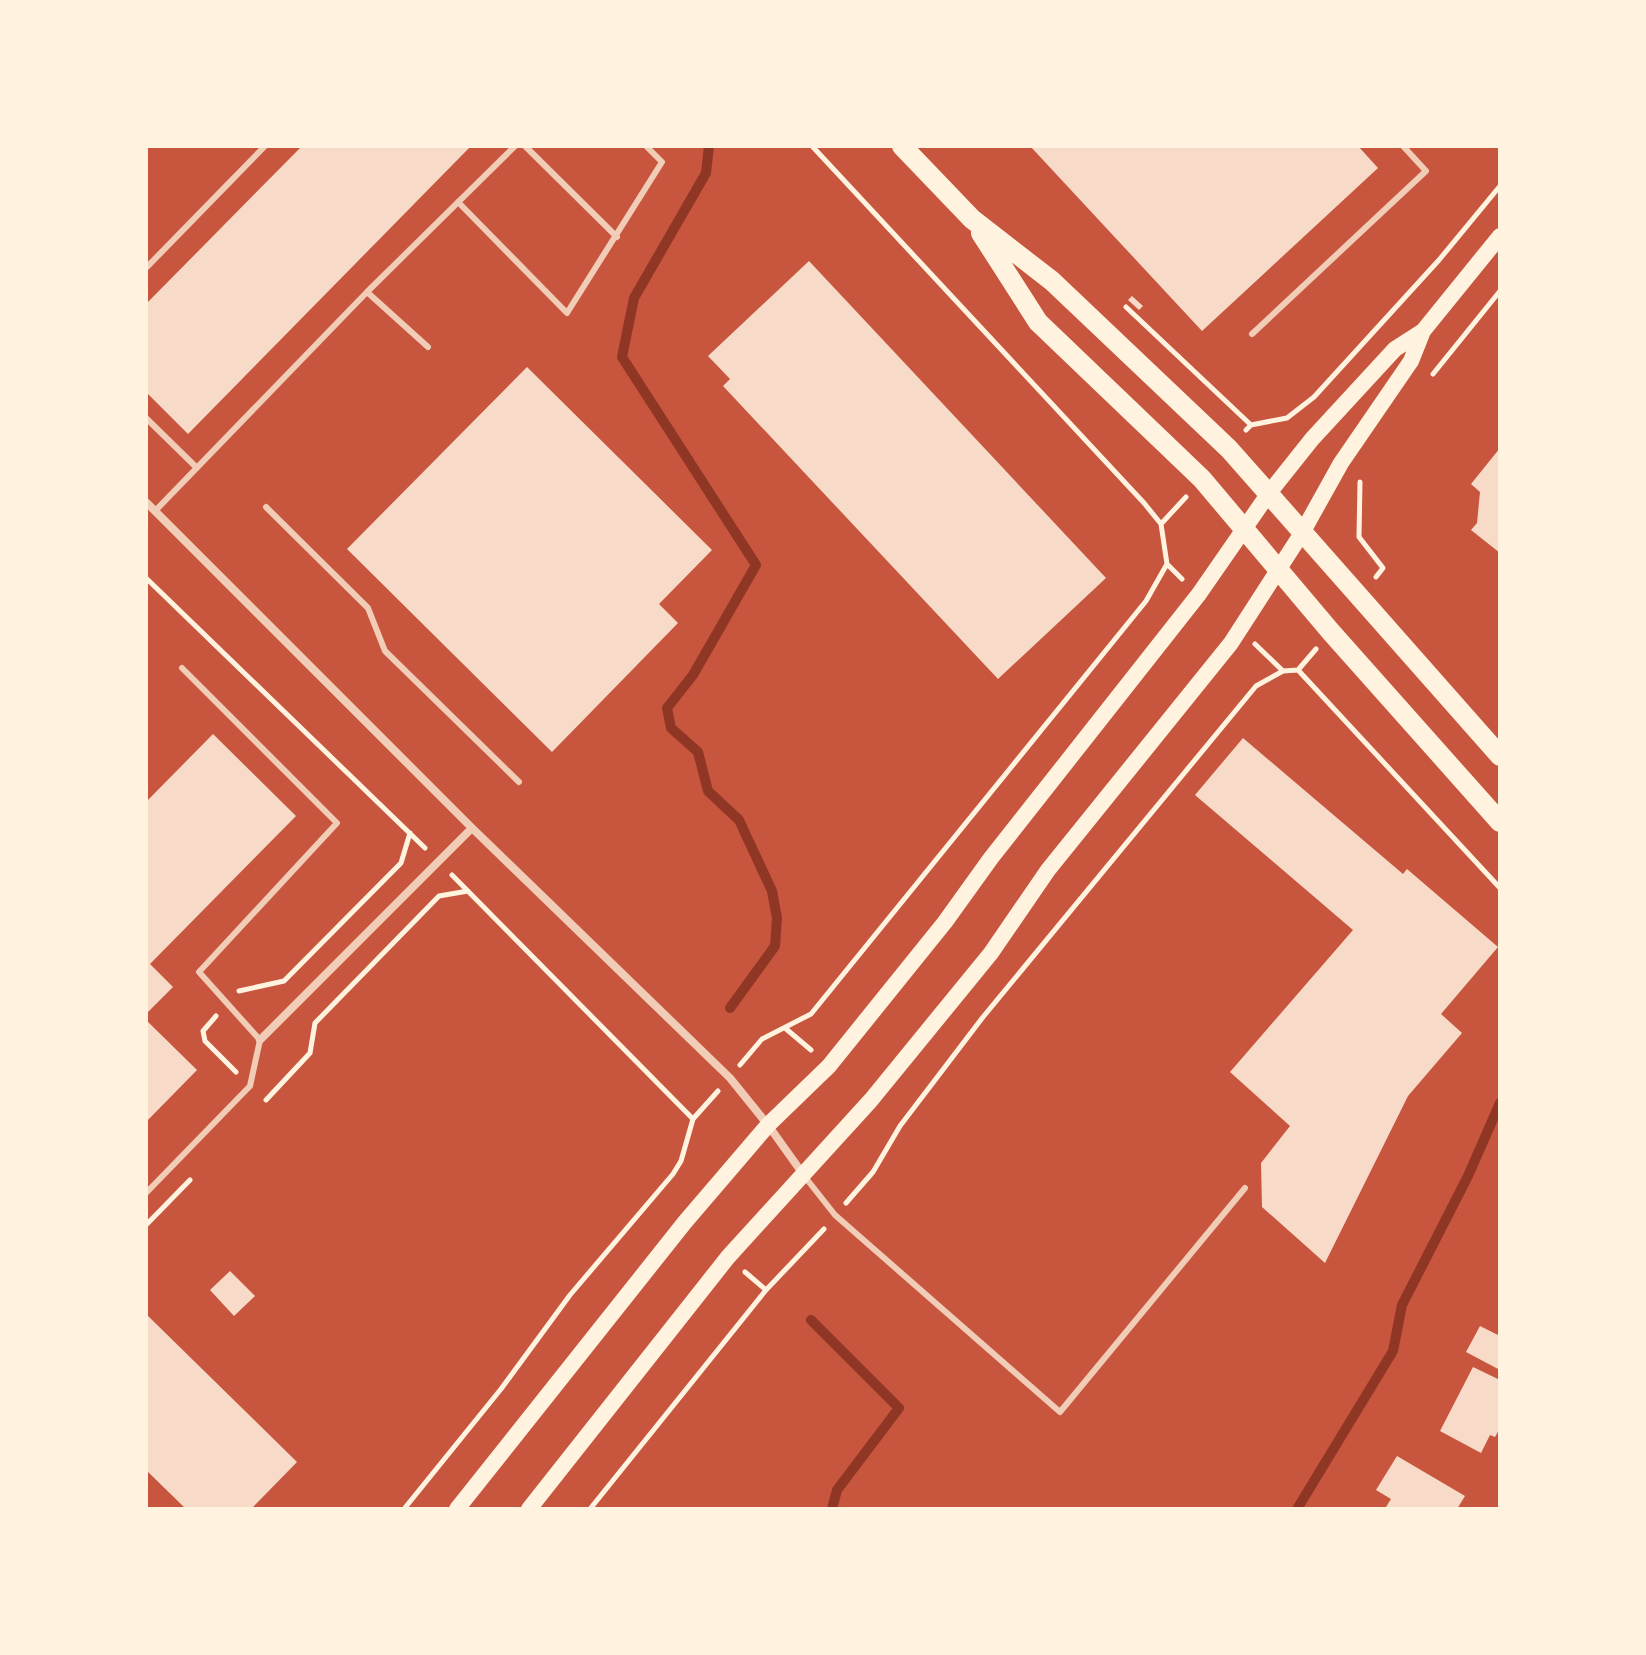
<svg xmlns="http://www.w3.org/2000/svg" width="1646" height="1655" font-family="'Crimson Pro',serif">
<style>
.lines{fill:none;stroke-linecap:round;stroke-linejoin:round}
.stream{stroke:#8f3625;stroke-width:10}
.building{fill:#f7dbc8}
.path{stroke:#fff3e0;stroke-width:5}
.service{stroke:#f1ccb7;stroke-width:6}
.minor{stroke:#f1ccb7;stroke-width:8}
.secondary{stroke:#fff3e0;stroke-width:16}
.primary{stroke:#fff3e0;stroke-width:20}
</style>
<rect width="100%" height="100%" fill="#c8553d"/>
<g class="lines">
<path class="stream" d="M 709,146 L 706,173 L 634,298 L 622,357 L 756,565 L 693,675 L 667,708 L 671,728 L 698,752 L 708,791 L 739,820 L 772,891 L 777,918 L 775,946 L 730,1008
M 811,1320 L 899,1408 L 837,1490 L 832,1509
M 1297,1509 L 1393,1351 L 1402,1305 L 1468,1176 L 1500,1103"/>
</g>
<path class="building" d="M 302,146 L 471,146 L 188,434 L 146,392 L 146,304 Z
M 1030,146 L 1358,146 L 1378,168 L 1202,331 Z
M 809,261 L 1106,578 L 998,679 L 723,386 L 730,379 L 708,356 Z
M 1132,296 L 1143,306 L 1139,310 L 1128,300 Z
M 527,367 L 712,550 L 659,604 L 678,623 L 552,752 L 347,549 Z
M 1500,448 L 1500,553 L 1471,530 L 1477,523 L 1480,492 L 1471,484 Z
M 213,734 L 296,816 L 150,964 L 173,987 L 146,1014 L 146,802 Z
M 1243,738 L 1403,874 L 1407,869 L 1498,947 L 1441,1014 L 1462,1033 L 1408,1096 L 1325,1263 L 1262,1207 L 1261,1163 L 1290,1126 L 1230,1072 L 1353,930 L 1195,795 Z
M 146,1020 L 197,1070 L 146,1122 Z
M 230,1271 L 255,1296 L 234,1316 L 210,1290 Z
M 146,1314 L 297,1462 L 251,1509 L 186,1509 L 146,1470 Z
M 1480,1326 L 1500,1336 L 1500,1370 L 1466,1352 Z
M 1473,1367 L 1500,1380 L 1500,1428 L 1495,1437 L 1490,1435 L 1481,1453 L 1440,1431 Z
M 1397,1456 L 1465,1496 L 1457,1509 L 1386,1507 L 1391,1499 L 1376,1490 Z"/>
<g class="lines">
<path class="path" d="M 812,146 L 1144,503 L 1161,524 L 1167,564 L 1182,579
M 1126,307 L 1251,425
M 1433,374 L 1500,291
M 1246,430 L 1251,425 L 1287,418 L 1314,397 L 1439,260 L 1500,186
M 1360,482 L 1359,537 L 1383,568 L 1376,577
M 1161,524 L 1186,497
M 146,578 L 425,848
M 1255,644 L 1283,671
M 1298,670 L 1500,888
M 452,875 L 693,1119
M 239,991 L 284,981 L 401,863 L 410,833
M 216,1016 L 203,1031 L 205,1041 L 236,1072
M 785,1028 L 811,1050
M 740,1065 L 762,1039 L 811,1014 L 1146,601 L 1167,564
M 266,1100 L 310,1053 L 315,1023 L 439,896 L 468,891
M 846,1203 L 873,1172 L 900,1126 L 983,1017 L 1256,686 L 1283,671 L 1298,670 L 1316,649
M 146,1225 L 190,1180
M 745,1272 L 766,1290
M 404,1509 L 501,1389 L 570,1295 L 673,1174 L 681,1161 L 693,1119 L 718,1091
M 590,1509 L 766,1290 L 824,1229"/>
<path class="service" d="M 525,146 L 617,237
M 458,202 L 567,313 L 662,162 L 646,146
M 146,268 L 265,146
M 367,292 L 428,347
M 1252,334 L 1426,171 L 1403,146
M 146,418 L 197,468
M 266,507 L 368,608 L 385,651 L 519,782
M 155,511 L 367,292 L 515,146
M 805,1177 L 835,1215 L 1060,1412 L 1245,1188
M 146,1193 L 250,1086 L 260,1040 L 199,972 L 337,823 L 182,668"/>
<path class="minor" d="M 146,502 L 472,828 L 730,1078 L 768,1125 L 803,1174
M 260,1040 L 472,828"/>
<path class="secondary" d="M 457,1509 L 685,1222 L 768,1125 L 829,1066 L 945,922 L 991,858 L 1199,594 L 1269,493 L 1312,439 L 1395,349 L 1423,331 L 1500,236
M 529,1509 L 728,1257 L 871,1100 L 991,953 L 1048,870 L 1231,643 L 1302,533 L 1341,463 L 1411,361 L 1423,331"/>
<path class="primary" d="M 902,146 L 972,219 L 1052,281 L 1229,449 L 1500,756
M 981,233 L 1038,322 L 1202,479 L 1331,632 L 1500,822"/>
</g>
<rect width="1646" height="1655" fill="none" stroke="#fff3e0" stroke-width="296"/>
</svg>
